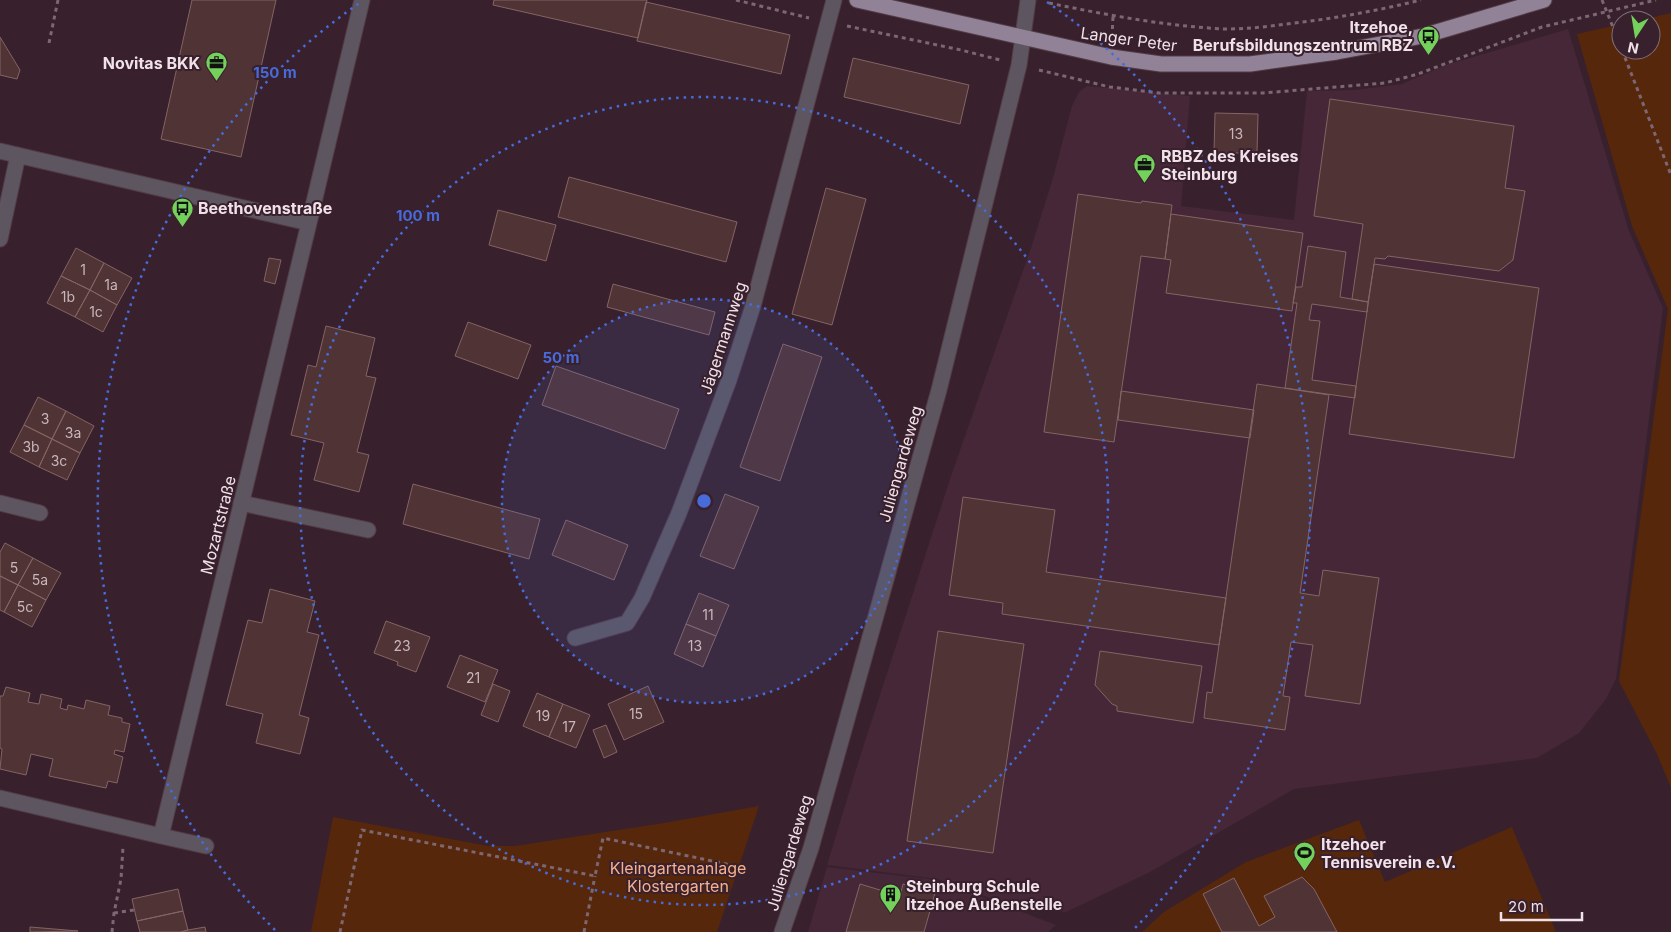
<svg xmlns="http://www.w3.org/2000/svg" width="1671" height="932" font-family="Inter,sans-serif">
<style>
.built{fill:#452738}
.green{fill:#56270b}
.building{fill:#503334;stroke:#846465}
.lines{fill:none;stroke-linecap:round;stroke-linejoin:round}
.service-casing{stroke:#523c47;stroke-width:17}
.minor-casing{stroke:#523c47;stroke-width:17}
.tertiary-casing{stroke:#523c47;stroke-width:17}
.primary-casing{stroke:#523c47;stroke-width:17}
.path{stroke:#7c6772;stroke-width:3;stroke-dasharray:4 4;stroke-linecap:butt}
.service{stroke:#5d5660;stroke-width:15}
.minor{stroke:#5d5660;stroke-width:15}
.tertiary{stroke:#5d5660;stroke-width:15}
.primary{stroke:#918297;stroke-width:15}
.ring{fill:none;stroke:#476bdb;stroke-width:2.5;stroke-dasharray:2.5 5}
.labels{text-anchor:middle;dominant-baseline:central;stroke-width:4;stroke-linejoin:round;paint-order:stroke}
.number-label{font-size:14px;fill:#c9b6bc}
.poi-label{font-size:16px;font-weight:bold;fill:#f1e1e9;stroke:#38212d;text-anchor:start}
.street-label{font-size:16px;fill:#f1e1e9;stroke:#38212d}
.park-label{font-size:16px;fill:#f6b08d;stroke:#38212d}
.centre{fill:#476bdb;stroke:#38212d;stroke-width:2.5}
.ring-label{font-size:15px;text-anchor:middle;font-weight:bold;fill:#476bdb;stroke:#38212d;stroke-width:4;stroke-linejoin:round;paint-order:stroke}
</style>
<rect width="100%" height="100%" fill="#38212d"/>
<path class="built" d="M 1568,29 L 1629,231 L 1663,308 L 1616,679 L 1606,699 L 1579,733 L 1537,758 L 1294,789 L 1150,872 L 1066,912 L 1017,908 L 937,879 L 827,865 L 858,763 L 951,476 L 1031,248 L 1053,178 L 1072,106 L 1079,92 L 1087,86 L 1190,96 L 1181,206 L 1294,220 L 1307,91 L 1355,90 L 1402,84 L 1446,65 Z
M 827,867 L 937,880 L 1056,925 L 1048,932 L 808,932 Z"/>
<path class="green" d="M 1671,13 L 1671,788 L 1657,754 L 1619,681 L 1668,309 L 1632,226 L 1577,34 L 1621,24 L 1621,50 L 1651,50 L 1651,20 L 1640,20 Z
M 759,806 L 717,932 L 311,932 L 333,817 L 488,846 L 515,846 L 664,823 Z
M 1359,820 L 1385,882 L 1512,827 L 1556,932 L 1142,932 L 1164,912 L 1246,862 Z"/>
<path class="building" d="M 192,0 L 276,0 L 241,157 L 161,139 Z
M 494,0 L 647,0 L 638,38 L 493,5 Z
M 646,2 L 790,35 L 781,74 L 637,41 Z
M 0,37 L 20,70 L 17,79 L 0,75 Z
M 853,58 L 969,85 L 960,124 L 844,97 Z
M 1330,99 L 1514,126 L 1505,188 L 1525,191 L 1513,260 L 1499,271 L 1388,256 L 1385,259 L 1375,258 L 1368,302 L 1352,299 L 1363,224 L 1314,216 Z
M 1215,113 L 1258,114 L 1257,153 L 1214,153 Z
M 569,177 L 737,222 L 726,262 L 558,217 Z
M 826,188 L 866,199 L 832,325 L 792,314 Z
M 1078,194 L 1141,203 L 1142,201 L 1172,205 L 1165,259 L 1141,256 L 1114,442 L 1044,432 Z
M 498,210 L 556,225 L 546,261 L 489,245 Z
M 1171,214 L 1303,233 L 1292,311 L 1166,293 L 1171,260 L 1165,259 Z
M 1308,246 L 1346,252 L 1340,297 L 1368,302 L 1367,312 L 1312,304 L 1309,320 L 1320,321 L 1312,380 L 1356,386 L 1355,398 L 1285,388 L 1297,303 L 1293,303 L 1296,287 L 1302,287 Z
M 76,248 L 104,263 L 90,290 L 61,276 Z
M 269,258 L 281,260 L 275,284 L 264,281 Z
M 104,263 L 132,278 L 117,305 L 90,290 Z
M 1374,264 L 1539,288 L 1514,458 L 1349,434 Z
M 61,276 L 90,290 L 75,317 L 47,303 Z
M 613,284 L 715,312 L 709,335 L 607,307 Z
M 90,290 L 117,305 L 103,332 L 75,317 Z
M 468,322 L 531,345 L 518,379 L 455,356 Z
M 326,326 L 375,338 L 366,376 L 376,378 L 357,452 L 369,455 L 359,492 L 314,480 L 324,443 L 291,435 L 308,365 L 316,367 Z
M 783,344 L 822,357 L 780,481 L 740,467 Z
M 556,366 L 679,409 L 665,449 L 542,405 Z
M 1257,384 L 1329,395 L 1300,593 L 1319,596 L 1323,570 L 1379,578 L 1360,704 L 1305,696 L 1313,645 L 1291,642 L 1283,696 L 1290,697 L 1285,730 L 1204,718 L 1207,692 L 1212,693 Z
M 1121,391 L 1254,410 L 1250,438 L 1118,420 Z
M 38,397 L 66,411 L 52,439 L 24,425 Z
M 66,411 L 94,426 L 80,453 L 52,439 Z
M 24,425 L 52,439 L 39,467 L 10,452 Z
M 52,439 L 80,453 L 67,480 L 39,467 Z
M 413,484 L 540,519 L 529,559 L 403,524 Z
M 725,494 L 759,507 L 734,569 L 700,556 Z
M 963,497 L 1055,510 L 1046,572 L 1226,598 L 1219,645 L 1002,614 L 1003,603 L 949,595 Z
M 566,520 L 628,545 L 614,580 L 552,555 Z
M 5,543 L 33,558 L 18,585 L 0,576 L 0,552 Z
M 33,558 L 61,573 L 46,600 L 18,585 Z
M 0,576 L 18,585 L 4,612 L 0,610 Z
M 18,585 L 46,600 L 32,627 L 4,612 Z
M 270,589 L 315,601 L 307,632 L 319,635 L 299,715 L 309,718 L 300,754 L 256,743 L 263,714 L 226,705 L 248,620 L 262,623 Z
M 699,593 L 729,605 L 716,636 L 686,624 Z
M 386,621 L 430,637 L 416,672 L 397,665 L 398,662 L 374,653 Z
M 686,624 L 716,636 L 703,667 L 674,654 Z
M 938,631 L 1024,644 L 993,853 L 907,841 Z
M 1100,651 L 1202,666 L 1193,723 L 1117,711 L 1117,706 L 1112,704 L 1095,685 Z
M 460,655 L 498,670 L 485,702 L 447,687 Z
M 493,684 L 510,691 L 498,722 L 481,715 Z
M 648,686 L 664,722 L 624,740 L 608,704 Z
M 6,687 L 30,693 L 28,702 L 39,704 L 41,694 L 62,699 L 60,708 L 67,710 L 68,705 L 84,709 L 86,700 L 110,706 L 108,715 L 122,718 L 122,722 L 130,724 L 124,752 L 115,750 L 114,754 L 123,757 L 117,783 L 108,781 L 106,788 L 49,776 L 53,759 L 31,754 L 26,775 L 0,769 L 2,749 L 0,748 L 0,696 L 3,696 Z
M 537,693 L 563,704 L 549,737 L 523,726 Z
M 563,704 L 590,715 L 576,748 L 549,737 Z
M 606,725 L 617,752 L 604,758 L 593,730 Z
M 1302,877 L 1314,889 L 1337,932 L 1222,932 L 1203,894 L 1234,878 L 1259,926 L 1275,917 L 1264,896 Z
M 860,884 L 900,896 L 903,884 L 935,893 L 924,932 L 846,932 Z
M 178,889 L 183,911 L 137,921 L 132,899 Z
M 183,911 L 188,930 L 181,932 L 140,932 L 137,921 Z
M 30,927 L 78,931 L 30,932 Z
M 205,927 L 206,932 L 181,932 L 188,930 Z"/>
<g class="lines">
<defs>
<path id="service" d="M 0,503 L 40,513
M 241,503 L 368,530"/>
<path id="minor" d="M 0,151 L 309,223 L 362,0
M 0,239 L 18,155
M 575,638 L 627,623 L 642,598 L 679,513 L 729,380 L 753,306 L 834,0
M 0,798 L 161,836 L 309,223
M 161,836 L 206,846"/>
<path id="tertiary" d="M 782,932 L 811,848 L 939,390 L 1019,65 L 1028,0"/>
<path id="primary" d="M 857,0 L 1111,57 L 1161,64 L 1250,64 L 1337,52 L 1423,36 L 1544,0"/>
</defs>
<use href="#service" class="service-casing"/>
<use href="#minor" class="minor-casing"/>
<use href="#tertiary" class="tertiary-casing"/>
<use href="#primary" class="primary-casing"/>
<path class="path" d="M 736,0 L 809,18
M 1602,0 L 1621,47
M 1049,3 C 1107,15 1165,26 1225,29 C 1246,29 1266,27 1286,24 C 1332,19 1376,11 1421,0
M 847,26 L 961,50 L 1000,60
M 1112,37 L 1113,17
M 49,43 L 58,0
M 1622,50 L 1671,175
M 1039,70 L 1110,87 L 1159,93 L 1263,93 L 1385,83 L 1418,74 L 1542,27 L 1656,0
M 114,913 L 134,910
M 112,932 L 114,913 L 121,879 L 123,847
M 340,932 L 362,830 L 595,876 L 603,838 L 736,866
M 584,932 L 595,876"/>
<use href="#service" class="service"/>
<use href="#minor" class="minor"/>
<use href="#tertiary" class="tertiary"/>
<use href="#primary" class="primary"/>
</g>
<circle cx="704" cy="501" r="202" fill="#476bdb" fill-opacity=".12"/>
<g class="ring">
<circle cx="704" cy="501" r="202"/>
<circle cx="704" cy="501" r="404"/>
<path d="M275 930A606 606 0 0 1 361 2M1047 2A606 606 0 0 1 1133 930"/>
</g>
<defs>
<symbol id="bus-pin" viewBox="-11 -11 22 30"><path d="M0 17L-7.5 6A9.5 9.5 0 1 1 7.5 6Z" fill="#74d25c" stroke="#38212d"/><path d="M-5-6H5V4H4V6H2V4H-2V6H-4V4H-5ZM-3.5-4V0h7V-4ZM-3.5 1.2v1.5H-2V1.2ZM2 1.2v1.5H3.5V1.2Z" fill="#111"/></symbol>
<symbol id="office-pin" viewBox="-11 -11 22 30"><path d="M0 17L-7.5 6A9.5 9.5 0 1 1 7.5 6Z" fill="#74d25c" stroke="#38212d"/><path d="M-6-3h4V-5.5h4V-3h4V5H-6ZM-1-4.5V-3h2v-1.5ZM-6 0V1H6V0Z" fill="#111"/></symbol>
<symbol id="stadium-pin" viewBox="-11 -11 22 30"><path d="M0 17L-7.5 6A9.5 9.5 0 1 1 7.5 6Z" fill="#74d25c" stroke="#38212d"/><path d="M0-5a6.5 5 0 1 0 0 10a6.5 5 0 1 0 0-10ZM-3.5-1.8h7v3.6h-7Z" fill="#111"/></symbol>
<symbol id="building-pin" viewBox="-11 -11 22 30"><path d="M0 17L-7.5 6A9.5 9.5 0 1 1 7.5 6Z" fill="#74d25c" stroke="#38212d"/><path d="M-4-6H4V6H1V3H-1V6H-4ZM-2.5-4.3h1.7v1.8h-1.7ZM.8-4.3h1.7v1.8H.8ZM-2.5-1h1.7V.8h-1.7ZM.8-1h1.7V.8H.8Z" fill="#111"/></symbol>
</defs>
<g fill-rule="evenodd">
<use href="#bus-pin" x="1416" y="24" width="25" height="34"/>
<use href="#office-pin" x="204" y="50" width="25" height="34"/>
<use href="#office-pin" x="1132" y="152" width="25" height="34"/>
<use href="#bus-pin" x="170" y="196" width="25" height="34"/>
<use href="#stadium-pin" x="1292" y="840" width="25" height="34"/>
<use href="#building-pin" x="878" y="882" width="25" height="34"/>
</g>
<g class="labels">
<g class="number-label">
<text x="1236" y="133">13</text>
<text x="83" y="269">1</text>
<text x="111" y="284">1a</text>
<text x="68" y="296">1b</text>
<text x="96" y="311">1c</text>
<text x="45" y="418">3</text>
<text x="73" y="432">3a</text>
<text x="31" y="446">3b</text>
<text x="59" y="460">3c</text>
<text x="14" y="567">5</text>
<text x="40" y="579">5a</text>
<text x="25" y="606">5c</text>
<text x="708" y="614">11</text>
<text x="402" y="645">23</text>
<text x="695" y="645">13</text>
<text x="473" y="677">21</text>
<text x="636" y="713">15</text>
<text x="543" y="715">19</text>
<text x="569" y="726">17</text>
</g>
<g class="poi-label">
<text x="1413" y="27" text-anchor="end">Itzehoe,<tspan x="1413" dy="18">Berufsbildungszentrum RBZ</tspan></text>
<text x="200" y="63" text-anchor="end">Novitas BKK</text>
<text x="1161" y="156">RBBZ des Kreises<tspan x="1161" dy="18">Steinburg</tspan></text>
<text x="198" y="208">Beethovenstraße</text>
<text x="1321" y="844">Itzehoer<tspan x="1321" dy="18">Tennisverein e.V.</tspan></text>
<text x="906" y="886">Steinburg Schule<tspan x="906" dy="18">Itzehoe Außenstelle</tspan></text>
</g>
<g class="street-label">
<text transform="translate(1129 39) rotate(8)">Langer Peter</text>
<text transform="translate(723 338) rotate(-72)">Jägermannweg</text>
<text transform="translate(900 464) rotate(-74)">Juliengardeweg</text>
<text transform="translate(218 525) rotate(-76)">Mozartstraße</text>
<text transform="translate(789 853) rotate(-73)">Juliengardeweg</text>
</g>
<g class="park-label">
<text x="678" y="868">Kleingartenanlage<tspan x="678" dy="18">Klostergarten</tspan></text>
</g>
</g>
<circle cx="704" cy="501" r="8" class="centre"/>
<g class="ring-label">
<text x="275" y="78">150 m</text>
<text x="418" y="221">100 m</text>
<text x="561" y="363">50 m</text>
</g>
<g transform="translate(1636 35) rotate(192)"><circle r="24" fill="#38212d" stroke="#826e78"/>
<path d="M0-4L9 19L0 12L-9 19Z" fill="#74d25c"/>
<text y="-8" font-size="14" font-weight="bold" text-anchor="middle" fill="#f1e1e9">N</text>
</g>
<path d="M1501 912v8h81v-8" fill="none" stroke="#f1e1e9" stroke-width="2.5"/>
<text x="1508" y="912" font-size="15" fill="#f1e1e9" stroke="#38212d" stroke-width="4" paint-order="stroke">20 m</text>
</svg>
